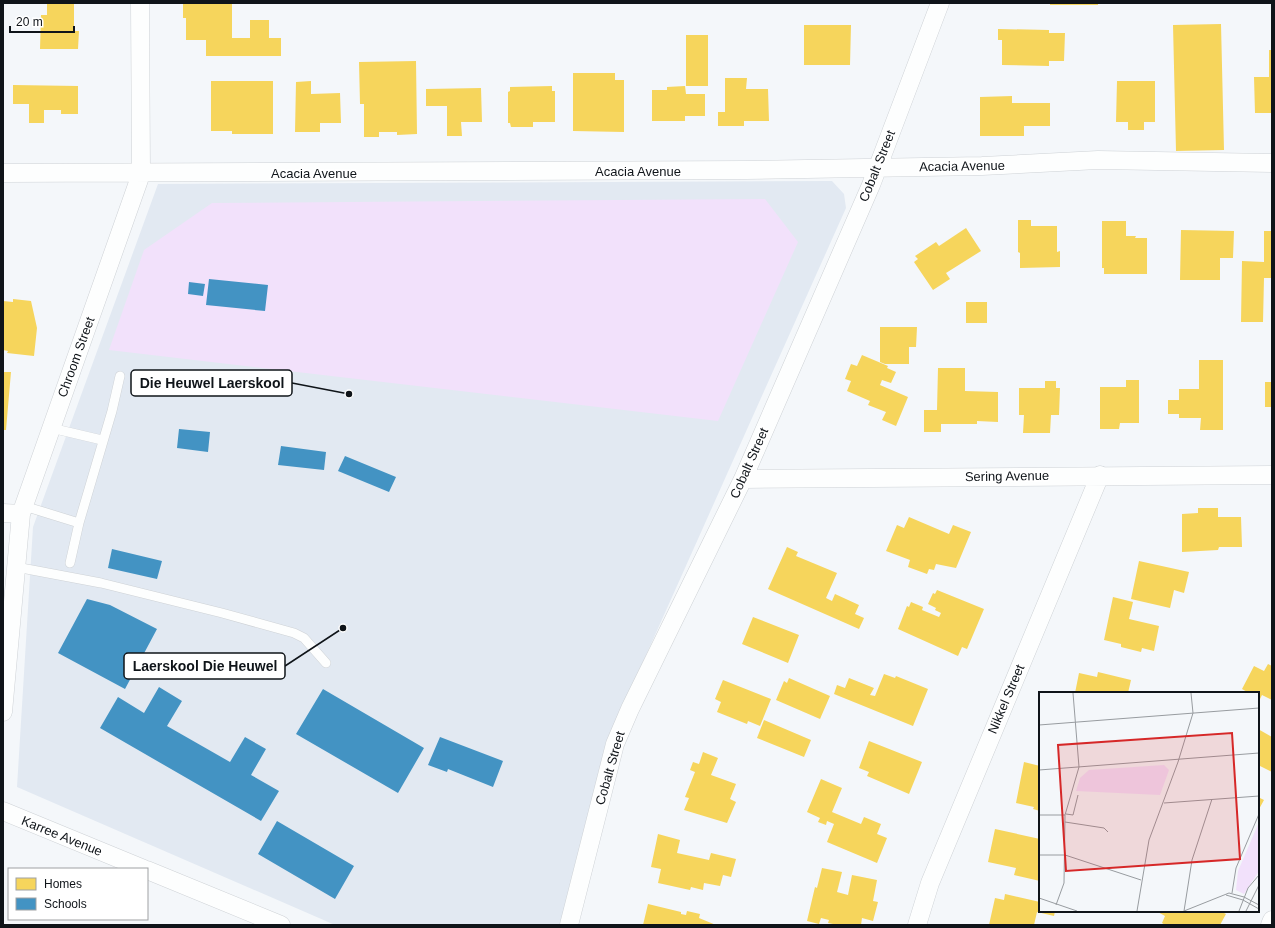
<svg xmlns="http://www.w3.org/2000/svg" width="1275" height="928" font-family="Helvetica,sans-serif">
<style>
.built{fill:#e2e9f2}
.green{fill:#f2e1fb}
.homes{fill:#f6d55c}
.schools{fill:#4393c3}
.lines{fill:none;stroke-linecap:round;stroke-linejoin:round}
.service-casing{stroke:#ced2d6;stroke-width:10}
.minor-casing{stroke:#ced2d6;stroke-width:19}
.service{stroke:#fdfefe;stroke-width:9}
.minor{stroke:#fdfefe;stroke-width:18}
.labels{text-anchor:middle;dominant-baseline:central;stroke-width:4;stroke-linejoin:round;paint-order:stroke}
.street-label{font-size:13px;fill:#0f1419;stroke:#fff}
.inset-road{fill:none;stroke:#989ca0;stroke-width:1}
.view{fill:#d62828;fill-opacity:0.15;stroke:#d62828;stroke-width:2}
.inset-edge{fill:none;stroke:#0f1419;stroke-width:2}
.leader{fill:none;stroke:#0f1419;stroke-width:1.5}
.callout-dot{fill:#0f1419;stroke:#fff;stroke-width:1.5}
.callout{fill:#fff;stroke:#0f1419;stroke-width:1.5}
.callout-label{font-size:14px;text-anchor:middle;font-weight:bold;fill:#0f1419}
</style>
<rect width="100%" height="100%" fill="#f4f7fa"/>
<path class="built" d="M 832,181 L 844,194 L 846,208 L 613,729 L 566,925 L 335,925 L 17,787 L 33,527 L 158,184 Z"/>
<path class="green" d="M 765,199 L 798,242 L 718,421 L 109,350 L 144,250 L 212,203 Z"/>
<path class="homes" d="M 47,3 L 74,3 L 74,31 L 79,31 L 78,49 L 40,49 L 41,15 L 47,15 Z
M 183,3 L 232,3 L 232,38 L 250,38 L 250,20 L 269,20 L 269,38 L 281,38 L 281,56 L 206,56 L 206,40 L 186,40 L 186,18 L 183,18 Z
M 1050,3 L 1098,3 L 1098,5 L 1050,5 Z
M 1221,24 L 1224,150 L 1176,151 L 1173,25 Z
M 804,25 L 851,25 L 850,65 L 804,65 Z
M 998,29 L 1049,30 L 1049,33 L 1065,33 L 1064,61 L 1049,61 L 1049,66 L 1002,65 L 1002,40 L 998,40 Z
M 686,35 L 708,35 L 708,86 L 686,86 Z
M 1269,50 L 1272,50 L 1272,113 L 1255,113 L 1254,77 L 1269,77 Z
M 416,61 L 417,134 L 397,135 L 397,132 L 379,132 L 379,137 L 364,137 L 364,104 L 360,104 L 359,62 Z
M 573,73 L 615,73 L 615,80 L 624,80 L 624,132 L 573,131 Z
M 725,78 L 747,78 L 746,89 L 768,89 L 769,121 L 744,121 L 744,126 L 718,126 L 718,112 L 725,112 Z
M 211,81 L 273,81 L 273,134 L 232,134 L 232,131 L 211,131 Z
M 311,81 L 311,94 L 340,93 L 341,123 L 320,123 L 320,132 L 295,132 L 296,82 Z
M 1117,81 L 1155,81 L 1155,122 L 1144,122 L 1144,130 L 1128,130 L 1128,122 L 1116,122 Z
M 13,85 L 78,86 L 78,114 L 61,114 L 61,110 L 44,110 L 44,123 L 29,123 L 29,104 L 13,104 Z
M 552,86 L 552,91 L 555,91 L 555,122 L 533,122 L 533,127 L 511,127 L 510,123 L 508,123 L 508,92 L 510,91 L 510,87 Z
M 685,86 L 686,94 L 705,94 L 705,116 L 685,116 L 685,121 L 652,121 L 652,90 L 667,90 L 667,87 Z
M 481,88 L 482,122 L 461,122 L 462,136 L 447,136 L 447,106 L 426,106 L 426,89 Z
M 1012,96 L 1012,103 L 1050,103 L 1050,126 L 1024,126 L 1024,136 L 980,136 L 980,97 Z
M 1018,220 L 1031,220 L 1031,226 L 1057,226 L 1057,252 L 1060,251 L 1060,267 L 1020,268 L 1020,253 L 1018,252 Z
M 1102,221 L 1126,221 L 1126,236 L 1136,236 L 1135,238 L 1147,238 L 1147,274 L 1104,274 L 1104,268 L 1102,268 Z
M 966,228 L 981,251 L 946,273 L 950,279 L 933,290 L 914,262 L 918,259 L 915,256 L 936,242 L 939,246 Z
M 1181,230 L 1234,231 L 1233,258 L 1220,258 L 1220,280 L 1180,280 Z
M 1264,231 L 1272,231 L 1272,278 L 1264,278 L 1263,322 L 1241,322 L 1242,261 L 1264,262 Z
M 13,299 L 31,301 L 37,328 L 34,356 L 7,353 L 8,351 L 3,350 L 3,301 L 13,302 Z
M 966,302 L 987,302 L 987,323 L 966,323 Z
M 880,327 L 917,327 L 916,347 L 909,347 L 909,364 L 885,364 L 880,362 Z
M 862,355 L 888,366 L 887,368 L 896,372 L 891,383 L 882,380 L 880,385 L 908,397 L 896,426 L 882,420 L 886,412 L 868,405 L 870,401 L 847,391 L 851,381 L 845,379 L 851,364 L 857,366 Z
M 1199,360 L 1223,360 L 1223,430 L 1200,430 L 1201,418 L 1179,418 L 1179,414 L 1168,414 L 1168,400 L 1179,400 L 1179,389 L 1199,389 Z
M 938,368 L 965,368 L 965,391 L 998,392 L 998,422 L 977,421 L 977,424 L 941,424 L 941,432 L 924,432 L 924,410 L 937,410 Z
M 3,372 L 11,372 L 6,430 L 3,430 Z
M 1126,380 L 1139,380 L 1139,423 L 1120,423 L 1119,429 L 1100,429 L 1100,387 L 1126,387 Z
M 1045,381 L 1056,381 L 1056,388 L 1060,388 L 1059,415 L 1051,415 L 1050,433 L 1023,433 L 1024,415 L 1019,415 L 1019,388 L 1045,388 Z
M 1265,382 L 1272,382 L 1272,407 L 1265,407 Z
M 1198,508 L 1218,508 L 1218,517 L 1241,517 L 1242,547 L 1219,547 L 1218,550 L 1182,552 L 1182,514 L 1198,513 Z
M 909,517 L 949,534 L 953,525 L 971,532 L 956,568 L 936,564 L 934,570 L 929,569 L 927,574 L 908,567 L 910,560 L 886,551 L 897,525 L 904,528 Z
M 787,547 L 798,552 L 796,556 L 837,573 L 826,598 L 832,601 L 835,594 L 859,605 L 855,614 L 864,618 L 859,629 L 768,589 Z
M 1139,561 L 1189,572 L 1184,593 L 1174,590 L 1170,608 L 1131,599 Z
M 937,590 L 984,609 L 967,649 L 962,647 L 958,656 L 898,629 L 907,606 L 909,607 L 911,602 L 923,607 L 922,610 L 939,617 L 941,613 L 935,610 L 936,608 L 928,604 L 933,593 L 935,594 Z
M 1113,597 L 1133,602 L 1129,619 L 1159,626 L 1154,651 L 1142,648 L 1141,652 L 1121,647 L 1121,644 L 1104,640 Z
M 753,617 L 799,635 L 788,663 L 742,644 Z
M 1268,664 L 1272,666 L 1272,700 L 1262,695 L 1260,699 L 1258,698 L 1258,693 L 1249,693 L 1242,689 L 1254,666 L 1264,671 Z
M 1098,672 L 1131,680 L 1128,693 L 1075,693 L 1079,673 L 1097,677 Z
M 884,674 L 895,678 L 896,676 L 928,689 L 913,726 L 834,694 L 837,685 L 845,688 L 849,678 L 874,688 L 870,695 L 875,696 Z
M 789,678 L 830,696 L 820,719 L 776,700 L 784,681 L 787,683 Z
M 723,680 L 771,699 L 760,726 L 748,721 L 747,724 L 717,712 L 721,702 L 715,699 Z
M 764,720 L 811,740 L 804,757 L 757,738 Z
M 1258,729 L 1272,737 L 1272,772 L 1258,765 Z
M 869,741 L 922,762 L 909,794 L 867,776 L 869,772 L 859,768 Z
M 703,752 L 718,758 L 711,775 L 736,784 L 730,799 L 736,802 L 727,823 L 684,810 L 689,798 L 685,797 L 695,772 L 690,770 L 693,762 L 699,764 Z
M 1024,762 L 1040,766 L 1040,811 L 1033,809 L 1034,807 L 1016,803 Z
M 821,779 L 842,788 L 832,812 L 861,824 L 864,817 L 881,824 L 877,834 L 887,838 L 877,863 L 827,842 L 834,824 L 827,821 L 826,825 L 818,822 L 820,818 L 807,812 Z
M 1258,797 L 1264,800 L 1258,811 Z
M 995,829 L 1040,839 L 1040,881 L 1014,875 L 1016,868 L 988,862 Z
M 658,834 L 680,840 L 677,853 L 709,860 L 711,853 L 736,859 L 731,877 L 723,875 L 720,886 L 704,883 L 703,890 L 691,887 L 690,890 L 658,883 L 661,869 L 651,867 Z
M 822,868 L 842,872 L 837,892 L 848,895 L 852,875 L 877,880 L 873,901 L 878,902 L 873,921 L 862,918 L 861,925 L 838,925 L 828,923 L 829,920 L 821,918 L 819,924 L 807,921 L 815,887 L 817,888 Z
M 1005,894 L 1040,902 L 1040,911 L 1055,911 L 1054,916 L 1037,912 L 1034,925 L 989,925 L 995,898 L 1004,900 Z
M 648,904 L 681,912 L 681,914 L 686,915 L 687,911 L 700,914 L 699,918 L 716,925 L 643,925 Z
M 1156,911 L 1220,911 L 1226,914 L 1220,925 L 1165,925 L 1162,923 L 1165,916 Z"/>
<path class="schools" d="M 209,279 L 268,285 L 265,311 L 206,305 Z
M 189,282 L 205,284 L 203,296 L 188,294 Z
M 179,429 L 210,432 L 208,452 L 177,448 Z
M 281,446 L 326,452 L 324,470 L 278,465 Z
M 345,456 L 396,477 L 389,492 L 338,471 Z
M 112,549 L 162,561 L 157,579 L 108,568 Z
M 87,599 L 110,605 L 157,629 L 125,689 L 58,653 Z
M 159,687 L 182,701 L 167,726 L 230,762 L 245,737 L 266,749 L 251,775 L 279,791 L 261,821 L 100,728 L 118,697 L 144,713 Z
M 323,689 L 424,748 L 398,793 L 296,734 Z
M 440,737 L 503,761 L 493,787 L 448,769 L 447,772 L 428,765 Z
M 277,821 L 354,866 L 335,899 L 258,854 Z"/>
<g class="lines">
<defs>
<path id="service" d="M 51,428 L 102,440
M 24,506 L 79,523 L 112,411 L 120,376
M 70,563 L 79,523
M 16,567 L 101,583 L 222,613 L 294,633 L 304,638 L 326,663"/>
<path id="minor" d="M 3,173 L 745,170 L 982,166 L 1098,160 L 1272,163
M 743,479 L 1272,475
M 3,513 L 21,514
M 3,712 L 21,514 L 141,174 L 140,3
M 3,811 L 144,869
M 147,870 L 281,925
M 569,925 L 615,744 L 630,709 L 743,479 L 871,185 L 940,3
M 917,925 L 930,883 L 1100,475
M 1270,925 L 1272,920"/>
</defs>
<use href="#service" class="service-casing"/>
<use href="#minor" class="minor-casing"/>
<use href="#service" class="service"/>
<use href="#minor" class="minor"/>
</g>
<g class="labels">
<g class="street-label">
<text transform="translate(877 166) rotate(-68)">Cobalt Street</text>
<text transform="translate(962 166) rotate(-1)">Acacia Avenue</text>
<text x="638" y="171">Acacia Avenue</text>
<text x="314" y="173">Acacia Avenue</text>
<text transform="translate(76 357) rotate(-70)">Chroom Street</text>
<text transform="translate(749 463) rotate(-66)">Cobalt Street</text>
<text transform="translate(1007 476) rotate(-1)">Sering Avenue</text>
<text transform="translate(1006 699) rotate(-67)">Nikkel Street</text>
<text transform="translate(610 768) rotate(-74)">Cobalt Street</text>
<text transform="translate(62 836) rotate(22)">Karree Avenue</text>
</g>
</g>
<g transform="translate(1039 692)">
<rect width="220" height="220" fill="#f4f7fa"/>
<path d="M 125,73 L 130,78 L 121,103 L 37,99 L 41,86 L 50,78 ZM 220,130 L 220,179 L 205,202 L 197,198 L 199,179 Z" fill="#f2e1fb"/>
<path class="inset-road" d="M 0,33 L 220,16M 0,78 L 220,61M 125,111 L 220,104M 27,122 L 34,123 L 39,103M 0,123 L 26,123M 26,130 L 65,136 L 69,140M 0,163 L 26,163 L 102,188M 193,201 L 197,176 L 220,122M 187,203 L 204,208M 205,205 L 220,213M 0,206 L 38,219M 204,208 L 220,217M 17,213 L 25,191 L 26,123 L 40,75 L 34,1M 98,219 L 110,148 L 139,70 L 154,21 L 152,1M 145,219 L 153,168 L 173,107M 145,219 L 190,201 L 205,205M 200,219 L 209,196 L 220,183M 207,219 L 220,193"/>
<path class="view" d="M 193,41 L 201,167 L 27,179 L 19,53 Z"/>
<rect width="220" height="220" class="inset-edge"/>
</g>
<path class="leader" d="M349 394L292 383M343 628L285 666"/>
<g class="callout-dot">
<circle cx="349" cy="394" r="4"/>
<circle cx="343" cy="628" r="4"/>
</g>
<g class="callout">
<rect x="131" y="370" width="161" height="26" rx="4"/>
<rect x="124" y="653" width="161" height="26" rx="4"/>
</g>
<g class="callout-label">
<text x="212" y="388">Die Heuwel Laerskool</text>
<text x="205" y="671">Laerskool Die Heuwel</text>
</g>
<rect width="1275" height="928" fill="none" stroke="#0f1419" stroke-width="8"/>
<rect x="8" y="868" width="140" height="52" fill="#ffffff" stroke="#9fa1a3"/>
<rect x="16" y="878" width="20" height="12" fill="#f6d55c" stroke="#9fa1a3"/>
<text x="44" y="888" font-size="12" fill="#0f1419">Homes</text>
<rect x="16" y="898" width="20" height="12" fill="#4393c3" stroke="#9fa1a3"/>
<text x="44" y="908" font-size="12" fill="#0f1419">Schools</text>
<path d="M10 26v6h64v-6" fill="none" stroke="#0f1419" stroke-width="2"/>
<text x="16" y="26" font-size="12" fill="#0f1419" stroke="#ffffff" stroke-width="3" paint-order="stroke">20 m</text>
</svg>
